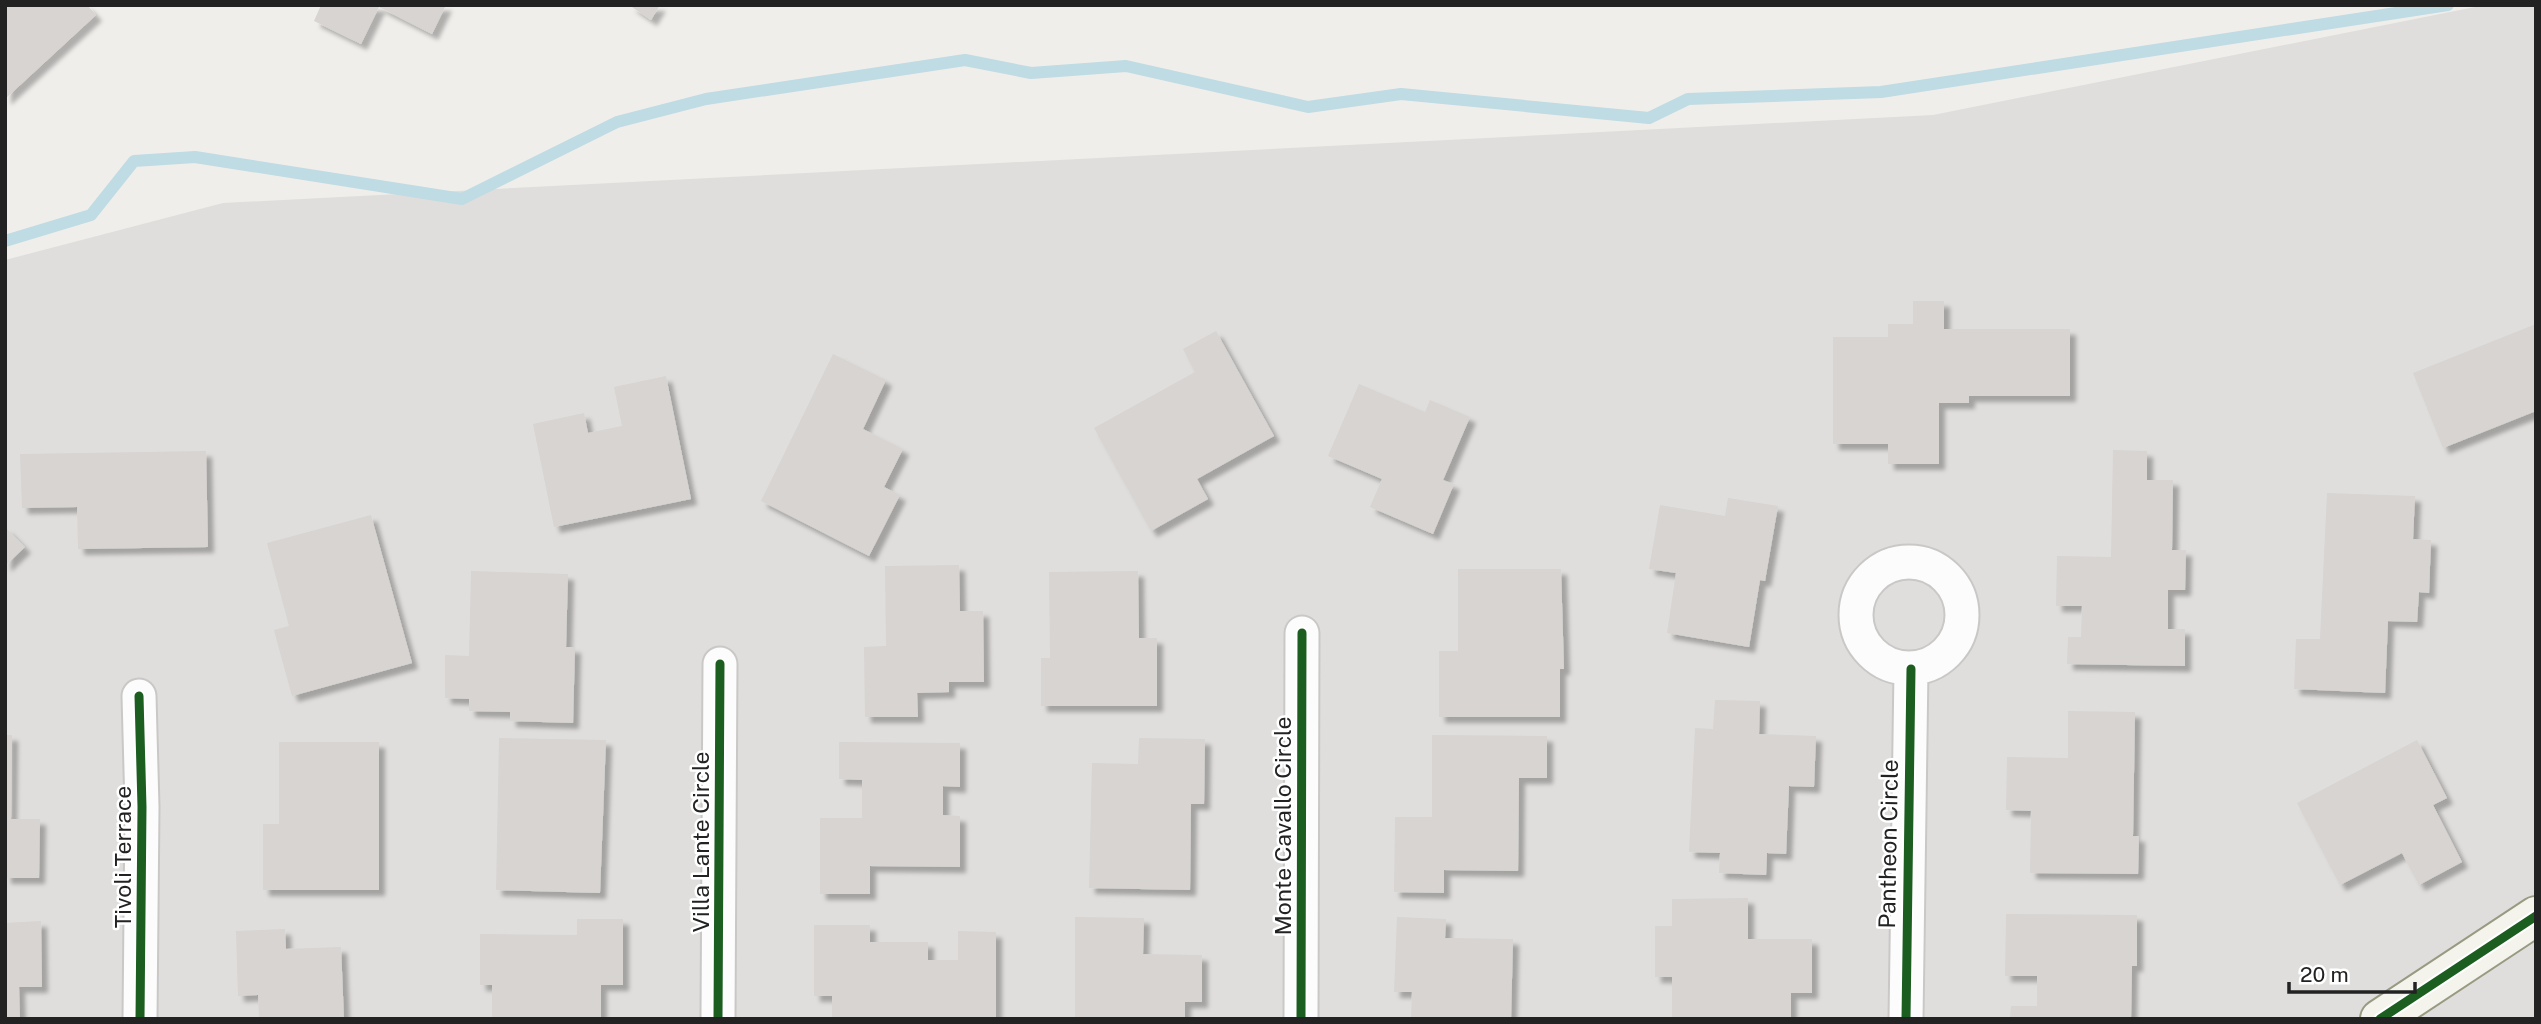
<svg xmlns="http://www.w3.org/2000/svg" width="2541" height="1024" font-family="'Public Sans',sans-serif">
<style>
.residential{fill:#dfdedc}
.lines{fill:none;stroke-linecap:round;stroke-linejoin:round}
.stream{stroke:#bfdbe3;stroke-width:12}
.building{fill:#d7d4d2;filter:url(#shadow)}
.street-casing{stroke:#c9c8c7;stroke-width:37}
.secondary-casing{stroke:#999a82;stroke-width:42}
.street{stroke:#fdfcfc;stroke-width:33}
.secondary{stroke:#f4f4ed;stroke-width:38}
.cycleway-casing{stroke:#fff;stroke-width:13}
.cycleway{stroke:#1b5e20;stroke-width:9}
.labels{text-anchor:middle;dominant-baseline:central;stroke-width:5;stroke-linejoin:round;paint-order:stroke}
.street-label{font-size:23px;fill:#222;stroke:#fff}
</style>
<defs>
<filter id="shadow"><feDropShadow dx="6" dy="6" stdDeviation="2" flood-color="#0004"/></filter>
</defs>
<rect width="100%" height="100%" fill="#f0eeeb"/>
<path class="residential" d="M 2485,5 L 2536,5 L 2536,1019 L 5,1019 L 5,260 L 223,203 L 1933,115 Z"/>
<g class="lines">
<path class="stream" d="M 5,241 L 91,215 L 134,161 L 195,157 L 462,199 L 617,122 L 706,99 L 965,60 L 1031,73 L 1126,66 L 1308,107 L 1401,94 L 1649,118 L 1688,99 L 1881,92 L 2448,5"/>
</g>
<path class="building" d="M 5,5 L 87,5 L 96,15 L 5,99 Z
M 321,5 L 446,5 L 432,34 L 379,7 L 361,44 L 314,21 Z
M 629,5 L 660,5 L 651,20 Z
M 1913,301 L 1944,301 L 1944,329 L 2070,329 L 2070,396 L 1969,396 L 1969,403 L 1939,403 L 1939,464 L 1888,464 L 1888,444 L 1833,444 L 1833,337 L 1888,337 L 1888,324 L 1913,324 Z
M 2536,324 L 2536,411 L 2443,448 L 2413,373 Z
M 1216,331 L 1274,436 L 1197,479 L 1208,499 L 1151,531 L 1094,428 L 1195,372 L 1183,349 Z
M 833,354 L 886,380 L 863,429 L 903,449 L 884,487 L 900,495 L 869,556 L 761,501 Z
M 666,376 L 691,499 L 554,527 L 533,424 L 584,413 L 588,433 L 622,426 L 614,387 Z
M 1359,384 L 1425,412 L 1430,400 L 1470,417 L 1443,480 L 1454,484 L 1433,534 L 1370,507 L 1382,479 L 1328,456 Z
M 2113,450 L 2147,451 L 2147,480 L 2173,480 L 2172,550 L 2186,550 L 2185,590 L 2168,590 L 2168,629 L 2185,629 L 2185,666 L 2067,664 L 2068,637 L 2081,637 L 2082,606 L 2056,606 L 2057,556 L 2111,557 Z
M 206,451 L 208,547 L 78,549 L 77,507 L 22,508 L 20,454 Z
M 2327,493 L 2415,496 L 2413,539 L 2431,540 L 2429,593 L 2419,592 L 2417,622 L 2388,621 L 2385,693 L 2294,689 L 2296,639 L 2320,639 Z
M 1728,498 L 1778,506 L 1765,581 L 1760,580 L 1749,647 L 1667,633 L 1676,573 L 1649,569 L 1660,505 L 1725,516 Z
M 371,515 L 412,663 L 292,696 L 274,630 L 289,626 L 267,543 Z
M 5,527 L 25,547 L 5,566 Z
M 959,565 L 960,611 L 983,611 L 984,682 L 949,682 L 949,692 L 917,693 L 918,717 L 865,717 L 864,647 L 886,646 L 885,566 Z
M 1458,569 L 1561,569 L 1564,669 L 1560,669 L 1560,717 L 1439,717 L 1439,651 L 1458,651 Z
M 471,571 L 568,574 L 566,647 L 575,647 L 573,723 L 510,721 L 510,712 L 469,711 L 469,699 L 445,698 L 445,655 L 469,656 Z
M 1138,571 L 1139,638 L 1157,638 L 1157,706 L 1041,706 L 1041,658 L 1050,658 L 1049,572 Z
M 1715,700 L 1760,701 L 1759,734 L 1816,736 L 1814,787 L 1789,786 L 1786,854 L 1767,853 L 1766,875 L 1719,873 L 1720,853 L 1689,852 L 1695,728 L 1713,729 Z
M 2068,711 L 2135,712 L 2133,836 L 2139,836 L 2138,874 L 2030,873 L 2031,811 L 2006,810 L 2007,757 L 2068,758 Z
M 5,735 L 12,735 L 11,819 L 40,819 L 39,878 L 5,878 Z
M 1432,735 L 1547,736 L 1547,778 L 1519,778 L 1518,871 L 1444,870 L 1444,893 L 1394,892 L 1395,817 L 1432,817 Z
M 499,738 L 606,740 L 600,893 L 496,890 Z
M 1139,738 L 1205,739 L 1204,804 L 1191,804 L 1190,890 L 1089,888 L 1092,763 L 1138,764 Z
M 2417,740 L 2447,798 L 2433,805 L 2462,862 L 2419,885 L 2402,853 L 2340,885 L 2297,803 Z
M 279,742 L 379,742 L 379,890 L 263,890 L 263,824 L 279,824 Z
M 839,742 L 960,743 L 960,787 L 943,786 L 943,815 L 960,816 L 960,867 L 870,866 L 870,894 L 820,894 L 820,818 L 862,818 L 862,780 L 839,779 Z
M 1748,898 L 1748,939 L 1812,939 L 1812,993 L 1791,993 L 1791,1019 L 1672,1019 L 1672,977 L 1655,977 L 1655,926 L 1672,926 L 1672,899 Z
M 2006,914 L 2137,915 L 2137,966 L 2132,966 L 2131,1019 L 2010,1019 L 2011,1006 L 2037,1006 L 2037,976 L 2005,976 Z
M 1075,917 L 1144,918 L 1143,954 L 1202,955 L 1202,1002 L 1185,1002 L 1185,1019 L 1075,1019 Z
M 1397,917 L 1446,919 L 1445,938 L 1513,939 L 1511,1019 L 1411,1019 L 1412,992 L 1394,992 Z
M 577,919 L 623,919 L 623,985 L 601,985 L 601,1019 L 492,1019 L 492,985 L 480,985 L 480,934 L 577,935 Z
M 41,921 L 42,987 L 19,987 L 20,1019 L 5,1019 L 5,923 Z
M 814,925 L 870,925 L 870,942 L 928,942 L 928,960 L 958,960 L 958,931 L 996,932 L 996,1019 L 832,1019 L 832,996 L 814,996 Z
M 285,929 L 286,949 L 341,947 L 344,1019 L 259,1019 L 258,995 L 238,996 L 236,931 Z"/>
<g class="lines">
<defs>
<path id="street" d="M1856 615a53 53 0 1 1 106 0a53 53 0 1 1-106 0Z
M 139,696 L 142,807 L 140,1019
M 718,1019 L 720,664
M 1301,1019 L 1302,633
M 1906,1019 L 1911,669"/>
<path id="secondary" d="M 2380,1019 L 2536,916"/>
</defs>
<use href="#street" class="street-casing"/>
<use href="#secondary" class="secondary-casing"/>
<use href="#street" class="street"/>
<use href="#secondary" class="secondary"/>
<defs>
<path id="cycleway" d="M 139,696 L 142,807 L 140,1019
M 718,1019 L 720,664
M 1301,1019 L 1302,633
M 1906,1019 L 1911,669
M 2380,1019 L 2536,916"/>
</defs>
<use href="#cycleway" class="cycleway-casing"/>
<use href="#cycleway" class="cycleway"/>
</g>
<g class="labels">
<g class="street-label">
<text transform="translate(1282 826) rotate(-90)">Monte Cavallo Circle</text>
<text transform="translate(700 842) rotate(-90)">Villa Lante Circle</text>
<text transform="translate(1888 844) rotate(-89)">Pantheon Circle</text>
<text transform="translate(122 857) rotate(-90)">Tivoli Terrace</text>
</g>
</g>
<rect width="2541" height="1024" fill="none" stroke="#222222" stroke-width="14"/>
<path d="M2289 982v10h126v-10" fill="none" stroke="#222222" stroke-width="3.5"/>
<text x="2300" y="982" font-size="21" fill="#222222" stroke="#ffffff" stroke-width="5" paint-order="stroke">20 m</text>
</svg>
